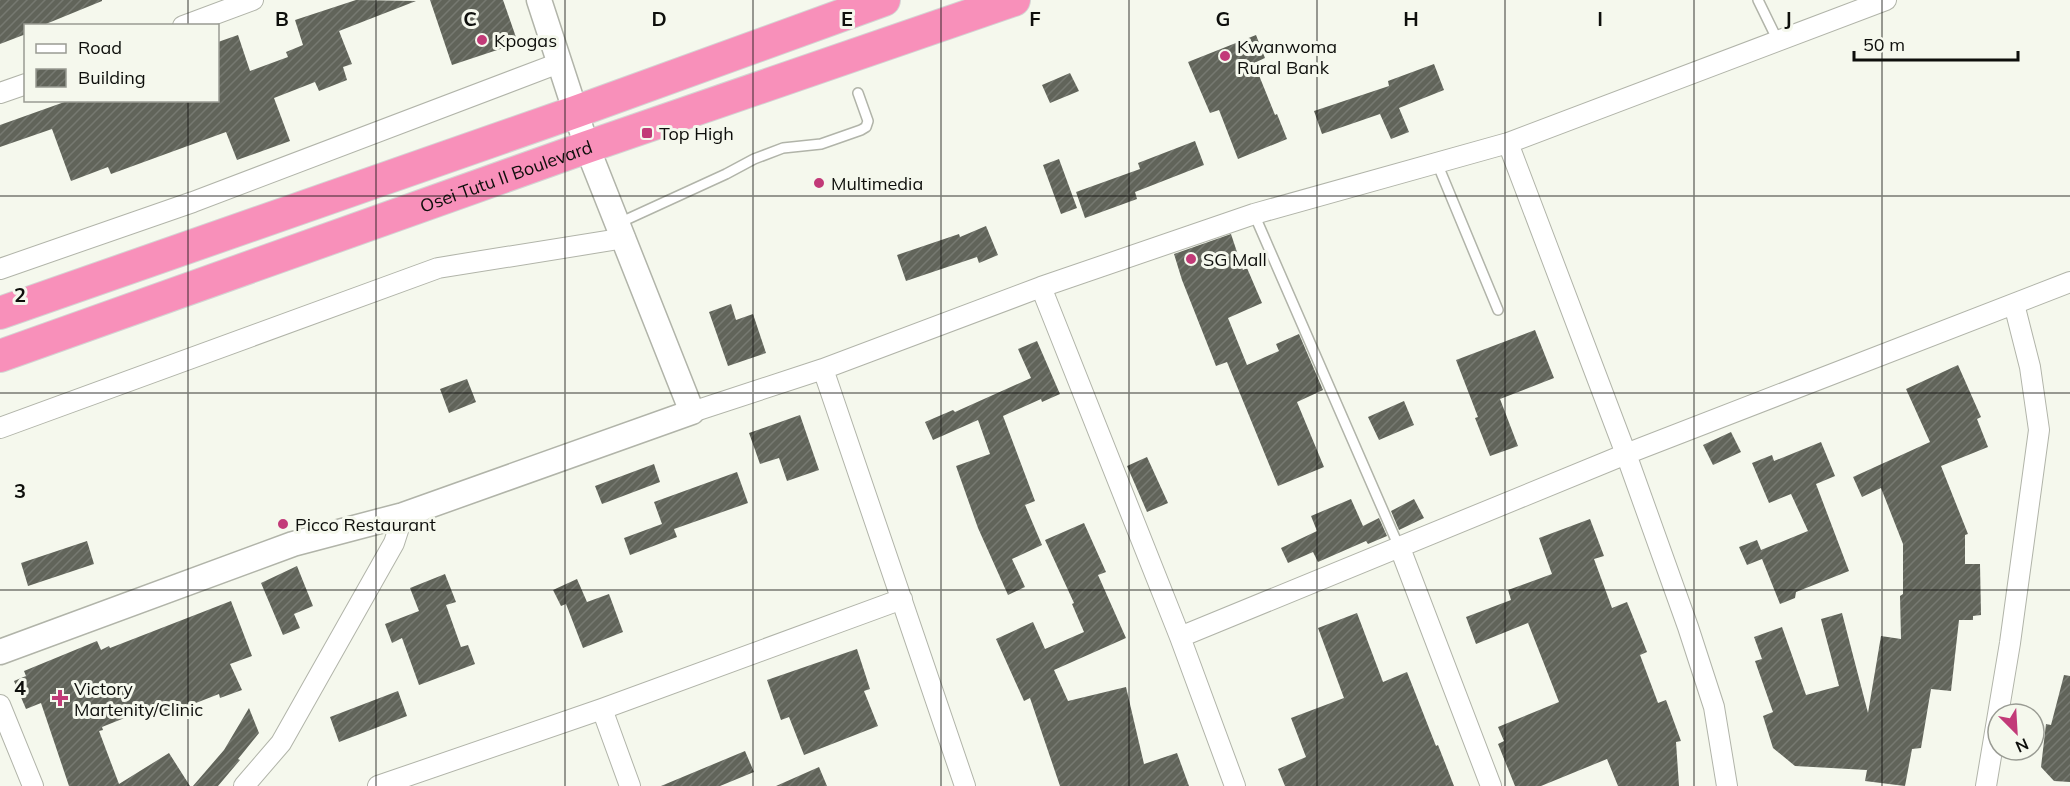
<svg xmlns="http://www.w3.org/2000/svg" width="2070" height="786" font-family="Mulish,sans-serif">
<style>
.building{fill:url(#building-hatch)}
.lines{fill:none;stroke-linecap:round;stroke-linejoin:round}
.service-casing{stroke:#b1b4a9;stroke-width:12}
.minor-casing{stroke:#b1b4a9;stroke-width:22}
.tertiary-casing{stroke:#b1b4a9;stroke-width:27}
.trunk-casing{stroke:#d4d4d3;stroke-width:34}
.service{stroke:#fff;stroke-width:9}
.minor{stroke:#fff;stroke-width:20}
.tertiary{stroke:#fff;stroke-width:24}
.trunk{stroke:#f890ba;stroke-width:32}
.grid{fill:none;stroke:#0e0f0c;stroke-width:1.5;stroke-opacity:0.55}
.poi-dot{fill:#c23a78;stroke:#f5f8ed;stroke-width:2}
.labels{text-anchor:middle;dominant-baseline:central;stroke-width:6;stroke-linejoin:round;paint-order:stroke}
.poi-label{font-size:18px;fill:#0e0f0c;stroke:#f5f8ed;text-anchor:start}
.street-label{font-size:18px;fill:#0e0f0c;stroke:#f5f8ed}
.grid-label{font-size:20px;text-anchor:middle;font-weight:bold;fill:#0e0f0c;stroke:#f5f8ed;stroke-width:6;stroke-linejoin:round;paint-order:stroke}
</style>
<defs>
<pattern id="building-hatch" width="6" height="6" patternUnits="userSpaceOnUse" patternTransform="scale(1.5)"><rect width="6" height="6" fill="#61645a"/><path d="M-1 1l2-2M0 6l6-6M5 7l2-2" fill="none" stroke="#767971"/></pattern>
</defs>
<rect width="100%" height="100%" fill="#f5f8ed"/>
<path class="building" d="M 0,0 L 102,0 L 102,1 L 41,26 L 26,26 L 26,34 L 0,44 Z
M 356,0 L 416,1 L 339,31 L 352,64 L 343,67 L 347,80 L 319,91 L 315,82 L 274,98 L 290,141 L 237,160 L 226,132 L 111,174 L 108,167 L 71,181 L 52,129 L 0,147 L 0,125 L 70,100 L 218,100 L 218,42 L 238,35 L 250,71 L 288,57 L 286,52 L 303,45 L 295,20 Z
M 430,0 L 503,0 L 518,43 L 452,65 Z
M 1256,35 L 1265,58 L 1254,63 L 1275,115 L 1277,114 L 1287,139 L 1238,159 L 1219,110 L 1210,113 L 1188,62 Z
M 1434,64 L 1444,90 L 1399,108 L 1409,132 L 1391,139 L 1380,114 L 1322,134 L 1314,111 L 1389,86 L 1388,81 Z
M 1070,73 L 1079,91 L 1050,103 L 1042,85 Z
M 1195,141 L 1204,165 L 1135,192 L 1137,199 L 1085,218 L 1076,192 L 1140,169 L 1138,163 Z
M 1059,159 L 1077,208 L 1061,214 L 1043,165 Z
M 986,226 L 998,255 L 979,263 L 977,257 L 906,281 L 897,255 L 959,234 L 960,237 Z
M 1231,234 L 1243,270 L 1247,268 L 1262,303 L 1228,318 L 1247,365 L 1279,351 L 1276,344 L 1299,334 L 1323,390 L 1297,402 L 1324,467 L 1278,486 L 1227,362 L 1216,366 L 1182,280 L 1174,254 Z
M 731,304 L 736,320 L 753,314 L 766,353 L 728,366 L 709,312 Z
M 1535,330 L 1554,378 L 1500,399 L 1518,446 L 1490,456 L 1475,418 L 1478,417 L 1456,360 Z
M 1037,341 L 1060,394 L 1042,402 L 1041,399 L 1003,416 L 1035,501 L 1025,505 L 1042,545 L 1012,559 L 1025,587 L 1008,595 L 978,528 L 956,466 L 990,454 L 978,420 L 933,440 L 925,422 L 953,410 L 955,412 L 1031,378 L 1018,349 Z
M 1958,365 L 1981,417 L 1977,419 L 1988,447 L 1941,466 L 1968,534 L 1965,535 L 1965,564 L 1980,564 L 1981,615 L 1973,616 L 1973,620 L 1959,620 L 1951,691 L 1931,689 L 1921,748 L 1912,749 L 1905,786 L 1865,781 L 1867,770 L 1795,766 L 1773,748 L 1763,716 L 1773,712 L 1755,661 L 1762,659 L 1754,637 L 1782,627 L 1806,695 L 1839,686 L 1821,619 L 1842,613 L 1868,713 L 1881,636 L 1901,639 L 1900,596 L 1903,594 L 1903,544 L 1881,488 L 1862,497 L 1853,477 L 1930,442 L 1906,389 Z
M 467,379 L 476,402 L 449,413 L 440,389 Z
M 1404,401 L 1414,425 L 1379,440 L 1368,417 Z
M 800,415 L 819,470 L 787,481 L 779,458 L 760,464 L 749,433 Z
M 1731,432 L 1741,452 L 1713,465 L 1703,445 Z
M 1821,442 L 1835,476 L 1816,484 L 1849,571 L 1796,592 L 1795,598 L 1780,604 L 1762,559 L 1747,565 L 1739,547 L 1757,540 L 1761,550 L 1808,531 L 1791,494 L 1769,503 L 1752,463 L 1772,455 L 1774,461 Z
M 1147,457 L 1168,503 L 1147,512 L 1127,466 Z
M 654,464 L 660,482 L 602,504 L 595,486 Z
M 737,472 L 748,503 L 674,529 L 677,537 L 630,555 L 624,538 L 662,524 L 654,502 Z
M 1351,499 L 1363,526 L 1379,518 L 1387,536 L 1368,544 L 1366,541 L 1318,562 L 1313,552 L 1288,563 L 1281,548 L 1317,531 L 1311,516 Z
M 1414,499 L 1424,518 L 1399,530 L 1391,511 Z
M 1590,519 L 1604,556 L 1594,559 L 1612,608 L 1627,602 L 1647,652 L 1640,655 L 1658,703 L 1666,700 L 1681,741 L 1676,742 L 1679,786 L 1618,786 L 1607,759 L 1541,786 L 1515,786 L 1498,744 L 1504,741 L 1498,727 L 1559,702 L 1528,623 L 1476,644 L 1466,617 L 1511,600 L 1508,590 L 1552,574 L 1539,538 Z
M 1084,523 L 1106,572 L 1098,575 L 1126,638 L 1054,670 L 1068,701 L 1126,687 L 1144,764 L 1177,753 L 1189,786 L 1060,786 L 1030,698 L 1024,701 L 996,639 L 1033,622 L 1045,649 L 1084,632 L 1072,604 L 1074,603 L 1045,540 Z
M 87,541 L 94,564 L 28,586 L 21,563 Z
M 297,566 L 313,606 L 294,614 L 300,628 L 283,635 L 261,583 Z
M 445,574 L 456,602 L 446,605 L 461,647 L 468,645 L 475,664 L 419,685 L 402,638 L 392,643 L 385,624 L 419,611 L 410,588 Z
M 577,579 L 587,602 L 609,594 L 623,632 L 583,648 L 566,604 L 561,606 L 553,590 Z
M 231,601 L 252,656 L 230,664 L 242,690 L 220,698 L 219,694 L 183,708 L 181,705 L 144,719 L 142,711 L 102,727 L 103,730 L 99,731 L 119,784 L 169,753 L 190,786 L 69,786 L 41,703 L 26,709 L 14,681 L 26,676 L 24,671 L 97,641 L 101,650 L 109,646 L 110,648 Z
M 1357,613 L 1383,682 L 1407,672 L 1436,746 L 1438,745 L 1454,786 L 1285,786 L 1278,769 L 1306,757 L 1291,718 L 1344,698 L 1318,628 Z
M 857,649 L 870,689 L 864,691 L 878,726 L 804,755 L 789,717 L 781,720 L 767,680 Z
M 2064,675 L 2070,676 L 2070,782 L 2054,781 L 2041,767 L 2046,724 L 2051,725 Z
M 398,691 L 407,716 L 339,742 L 330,717 Z
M 249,708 L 259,733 L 238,759 L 240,760 L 218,786 L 193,786 L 224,750 Z
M 745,751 L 754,772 L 720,786 L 661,786 Z
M 819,767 L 827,786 L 776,786 Z"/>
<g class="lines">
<defs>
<path id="service" d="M 1758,0 L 1778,41
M 1437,163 L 1498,310
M 1254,214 L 1399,547
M 619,223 L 726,174 L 754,159 L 783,148 L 821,144 L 861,130 L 866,127 L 868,121 L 858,93"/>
<path id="minor" d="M 183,26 L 253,0
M 0,93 L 26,84
M 1508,143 L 1626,454 L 1688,627 L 1714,707 L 1727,786
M 0,269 L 193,202 L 559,63
M 1041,287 L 1180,637 L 1235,786
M 823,369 L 965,786
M 692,412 L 823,369 L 1041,287 L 1254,214 L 1508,143 L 1886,0
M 0,428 L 438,268 L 625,238
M 1400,548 L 1491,786
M 1180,637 L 1626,454 L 2070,282
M 0,705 L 33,786
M 602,709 L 630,786
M 244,786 L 281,743 L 394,543 L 403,515
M 378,786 L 602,709 L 902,599
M 1986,786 L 2010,643 L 2039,430 L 2030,367 L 2014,304"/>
<path id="tertiary" d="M 0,652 L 293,544 L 403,515 L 692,412 L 587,147 L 539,0"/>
<g id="trunk">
<path d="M 0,313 L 575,112 L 884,0"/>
<path id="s1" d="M 0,356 L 587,147 L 1014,0"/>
</g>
</defs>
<use href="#service" class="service-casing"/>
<use href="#minor" class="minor-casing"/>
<use href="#tertiary" class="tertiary-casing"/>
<use href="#trunk" class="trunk-casing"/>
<use href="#service" class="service"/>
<use href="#minor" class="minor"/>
<use href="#tertiary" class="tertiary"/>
<use href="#trunk" class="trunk"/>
</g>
<path class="grid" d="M 188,0 L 188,26M 376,0 L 376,786M 565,0 L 565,786M 753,0 L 753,786M 941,0 L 941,786M 1129,0 L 1129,786M 1317,0 L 1317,786M 1505,0 L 1505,786M 1694,0 L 1694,786M 1882,0 L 1882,786M 188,100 L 188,786M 0,196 L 2070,196M 0,393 L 2070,393M 0,590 L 2070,590"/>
<g class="poi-dot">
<circle cx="482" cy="40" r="6"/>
<circle cx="1225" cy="56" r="6"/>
<rect x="641" y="127" width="12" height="12" rx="3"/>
<circle cx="819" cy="183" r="6"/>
<circle cx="1191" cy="259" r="6"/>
<circle cx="283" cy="524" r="6"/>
<path d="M57 689h6v6h6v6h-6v6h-6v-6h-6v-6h6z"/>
</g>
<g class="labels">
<g class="poi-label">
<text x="494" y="40">Kpogas</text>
<text x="1237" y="46">Kwanwoma<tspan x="1237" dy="21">Rural Bank</tspan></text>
<text x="659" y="133">Top High</text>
<text x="831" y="183">Multimedia</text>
<text x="1203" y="259">SG Mall</text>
<text x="295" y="524">Picco Restaurant</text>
<text x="74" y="688">Victory<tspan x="74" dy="21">Martenity/Clinic</tspan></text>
</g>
<g class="street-label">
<text stroke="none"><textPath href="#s1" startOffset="537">Osei Tutu II Boulevard</textPath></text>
</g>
</g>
<g class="grid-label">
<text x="282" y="26">B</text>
<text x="470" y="26">C</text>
<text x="659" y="26">D</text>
<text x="847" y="26">E</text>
<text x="1035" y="26">F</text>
<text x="1223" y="26">G</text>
<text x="1411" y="26">H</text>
<text x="1600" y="26">I</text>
<text x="1788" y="26">J</text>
<text x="20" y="302">2</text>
<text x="20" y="498">3</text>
<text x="20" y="695">4</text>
</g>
<rect x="24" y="24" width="195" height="78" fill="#f5f8ed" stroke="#999b93" stroke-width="1.5"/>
<rect x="36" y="44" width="30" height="9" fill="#ffffff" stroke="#999b93" stroke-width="1.5"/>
<text x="78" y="54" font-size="18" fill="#0e0f0c">Road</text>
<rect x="36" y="69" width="30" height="18" fill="url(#building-hatch)" stroke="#999b93" stroke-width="1.5"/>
<text x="78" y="84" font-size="18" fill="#0e0f0c">Building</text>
<g transform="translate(2016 732) rotate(156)"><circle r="28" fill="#f5f8ed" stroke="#999b93" stroke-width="1.5"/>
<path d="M0-4.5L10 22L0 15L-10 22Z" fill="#c23a78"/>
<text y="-9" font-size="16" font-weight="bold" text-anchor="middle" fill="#0e0f0c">N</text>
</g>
<path d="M1854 51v9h164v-9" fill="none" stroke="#0e0f0c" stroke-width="3"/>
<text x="1863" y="51" font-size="18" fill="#0e0f0c" stroke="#f5f8ed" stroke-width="4.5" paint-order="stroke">50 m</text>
</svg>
